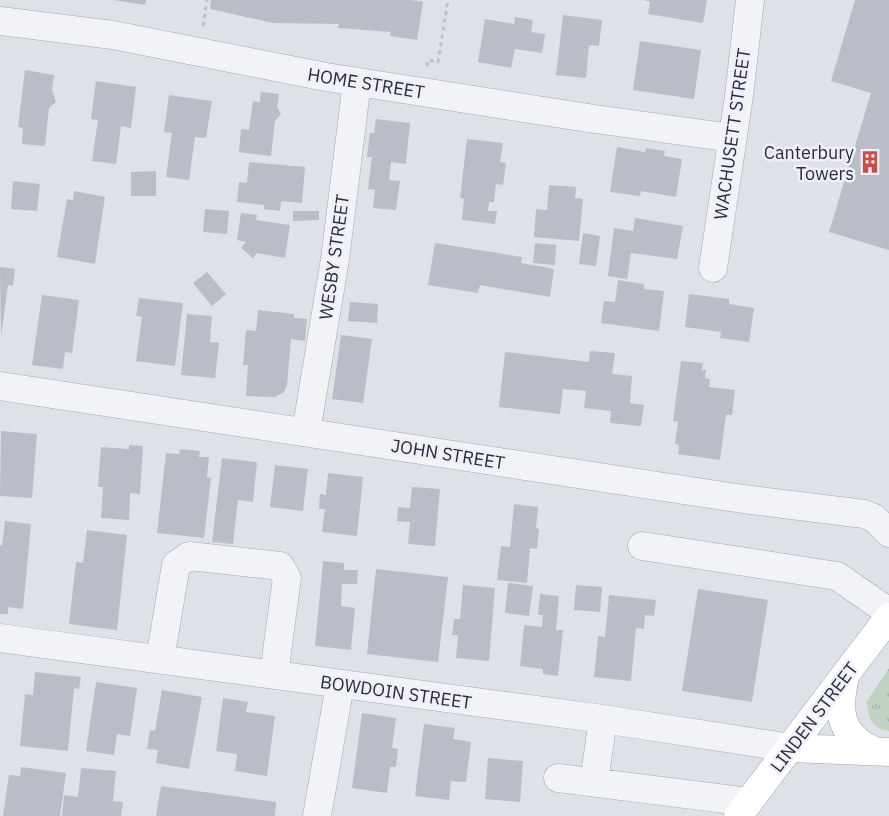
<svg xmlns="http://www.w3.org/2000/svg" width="889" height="816" font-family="'IBM Plex Sans',sans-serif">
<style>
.grass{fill:url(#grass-tufts)}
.building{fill:#babcc8}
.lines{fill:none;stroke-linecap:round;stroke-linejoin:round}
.minor-casing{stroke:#a5a7b2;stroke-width:29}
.major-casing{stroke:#9fa3b4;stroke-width:29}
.path{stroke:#bebfc7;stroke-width:3;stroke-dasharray:4 4;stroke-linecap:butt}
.minor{stroke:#f2f3f7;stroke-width:28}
.major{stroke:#fff;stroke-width:28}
.labels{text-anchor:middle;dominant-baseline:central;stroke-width:5;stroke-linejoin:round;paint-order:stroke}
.street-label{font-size:18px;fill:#292c3f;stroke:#eff0f6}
.poi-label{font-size:18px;fill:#292c3f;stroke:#eff0f6;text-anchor:end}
</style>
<defs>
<pattern id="grass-tufts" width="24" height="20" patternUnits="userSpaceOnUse" patternTransform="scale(1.25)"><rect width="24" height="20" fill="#c2d2c1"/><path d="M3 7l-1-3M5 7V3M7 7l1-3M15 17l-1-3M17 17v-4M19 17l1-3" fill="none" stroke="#a7b4a7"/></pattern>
</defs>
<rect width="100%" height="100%" fill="#dfe1e8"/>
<path class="grass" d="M 889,668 L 889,731 C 872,729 867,716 867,701 Z"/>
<path class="building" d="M 113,0 L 146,0 L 145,5 Z
M 211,0 L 412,0 L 423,2 L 417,40 L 390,36 L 391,32 L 338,28 L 339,24 L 273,23 L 210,9 Z
M 644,0 L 707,0 L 703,23 L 648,14 L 650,2 Z
M 855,0 L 889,0 L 889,250 L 829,232 L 871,93 L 831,81 Z
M 563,15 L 602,20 L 599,46 L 589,45 L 586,78 L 556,75 Z
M 515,17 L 533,20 L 531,32 L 545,34 L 542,53 L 515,49 L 511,68 L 478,62 L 485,19 L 514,24 Z
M 640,41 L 701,50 L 694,99 L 633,90 Z
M 25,70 L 54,75 L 52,90 L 56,102 L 49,108 L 45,146 L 22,144 L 23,128 L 18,127 Z
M 96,81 L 136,87 L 131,128 L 121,126 L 116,164 L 92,161 L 98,120 L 91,119 Z
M 261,92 L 279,94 L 277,107 L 281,114 L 275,121 L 271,156 L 239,152 L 241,129 L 249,130 L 253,101 L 260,102 Z
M 169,95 L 212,101 L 206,138 L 195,137 L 189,180 L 166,177 L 172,133 L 164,132 Z
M 376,119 L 410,123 L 406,164 L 391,162 L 389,180 L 400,181 L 396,210 L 373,208 L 375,190 L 368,189 L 372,157 L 367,157 L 370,133 L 374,133 Z
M 467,139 L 503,143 L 500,162 L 506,163 L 503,185 L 496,184 L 494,202 L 489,202 L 488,211 L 497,211 L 495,224 L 462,220 L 464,199 L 460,198 Z
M 617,147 L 645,152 L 646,148 L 665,151 L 664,156 L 682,159 L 676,197 L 641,191 L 640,196 L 610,192 Z
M 249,162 L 305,167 L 302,203 L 281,201 L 280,211 L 264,209 L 264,205 L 237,202 L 239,182 L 247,183 Z
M 156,171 L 156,196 L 131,196 L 131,172 Z
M 13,181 L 40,184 L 37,211 L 11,209 Z
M 549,185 L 576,187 L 575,198 L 583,199 L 579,241 L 534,237 L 536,209 L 547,210 Z
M 74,191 L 105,197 L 95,264 L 57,257 L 67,199 L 73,200 Z
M 205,209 L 229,211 L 227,234 L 203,232 Z
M 293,211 L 319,211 L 319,220 L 293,221 Z
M 241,213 L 257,215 L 256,220 L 290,225 L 285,258 L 257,253 L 253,258 L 241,248 L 246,242 L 237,240 Z
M 635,218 L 683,226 L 677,259 L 631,253 L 627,279 L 608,276 L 614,228 L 633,231 Z
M 583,233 L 600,236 L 596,266 L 579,264 Z
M 435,243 L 522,257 L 521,263 L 554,269 L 550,297 L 480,285 L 478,293 L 428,285 Z
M 535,243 L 556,245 L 555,265 L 533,263 Z
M 0,267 L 15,269 L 13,286 L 8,285 L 1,336 Z
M 207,272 L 226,294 L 212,306 L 193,283 Z
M 618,280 L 644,284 L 644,289 L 664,291 L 659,331 L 601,323 L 604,301 L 615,302 Z
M 689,294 L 729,299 L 729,304 L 754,308 L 749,342 L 720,338 L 721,332 L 685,327 Z
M 42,295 L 79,300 L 72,353 L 65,352 L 63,369 L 32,365 Z
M 139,298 L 183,303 L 175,366 L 136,361 L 142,317 L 136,316 Z
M 350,302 L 378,304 L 377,323 L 348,321 Z
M 258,310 L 294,314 L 294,318 L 307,319 L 305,341 L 291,339 L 287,385 L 284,392 L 275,397 L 246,396 L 248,365 L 243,365 L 246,330 L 256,331 Z
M 187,314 L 212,316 L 210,342 L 219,343 L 215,378 L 181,375 Z
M 341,335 L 372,339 L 363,403 L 332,399 Z
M 590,351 L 615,353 L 612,374 L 632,376 L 630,403 L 644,405 L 641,426 L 610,423 L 611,411 L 584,408 L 586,391 L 563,389 L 560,414 L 499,407 L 505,352 L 589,362 Z
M 681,361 L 703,363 L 702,370 L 706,370 L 705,378 L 710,379 L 709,387 L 735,390 L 732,415 L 726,415 L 720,460 L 678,454 L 679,445 L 675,444 L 678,422 L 673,421 Z
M 1,431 L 37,434 L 32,498 L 0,496 Z
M 129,445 L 143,446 L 140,494 L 130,493 L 129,520 L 101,518 L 103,487 L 98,487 L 101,447 L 129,449 Z
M 180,449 L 200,451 L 199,457 L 209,457 L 207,477 L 211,478 L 204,538 L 157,533 L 166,453 L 179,454 Z
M 222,458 L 257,462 L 253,502 L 238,500 L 233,544 L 212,542 Z
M 275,465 L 308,469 L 303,511 L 270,507 Z
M 328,473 L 363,477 L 357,536 L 322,532 L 325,509 L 319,509 L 320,494 L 326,495 Z
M 412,487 L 440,489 L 435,546 L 408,544 L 410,522 L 397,521 L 398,507 L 410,508 Z
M 514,504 L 538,507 L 536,528 L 539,529 L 537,549 L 530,548 L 527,583 L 497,580 L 501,546 L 510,547 Z
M 5,521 L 31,524 L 23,609 L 8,607 L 8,614 L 0,614 L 0,545 L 2,546 Z
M 87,530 L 127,535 L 117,630 L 69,624 L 76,562 L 83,563 Z
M 323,561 L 344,563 L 344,570 L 358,570 L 357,584 L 342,584 L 341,606 L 355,608 L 351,650 L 315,646 Z
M 376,569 L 448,577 L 438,662 L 367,654 Z
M 508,583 L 533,586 L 529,616 L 505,613 Z
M 463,585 L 495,588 L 489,661 L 456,658 L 458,635 L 452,635 L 454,619 L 460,619 Z
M 576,585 L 602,587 L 600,612 L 574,610 Z
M 698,589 L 768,600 L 752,702 L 682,691 Z
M 540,594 L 559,596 L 556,630 L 563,630 L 558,676 L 543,674 L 543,669 L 520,666 L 524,625 L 542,627 L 543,615 L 538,615 Z
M 609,595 L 656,600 L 654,616 L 645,615 L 644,629 L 636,628 L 631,681 L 594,677 L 598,636 L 605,637 Z
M 35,672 L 81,677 L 79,689 L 74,688 L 68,751 L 20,746 L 25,694 L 33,695 Z
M 96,682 L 137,688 L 130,736 L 117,734 L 114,755 L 86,751 Z
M 162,690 L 202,697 L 189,769 L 156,763 L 158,750 L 147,749 L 150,730 L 155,731 Z
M 223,698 L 248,702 L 246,712 L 275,716 L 267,776 L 235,771 L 237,754 L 216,751 Z
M 362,713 L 396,718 L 392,748 L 398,749 L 396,767 L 390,767 L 387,793 L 352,788 Z
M 424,724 L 455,728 L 453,739 L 471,742 L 466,782 L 451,781 L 449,800 L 415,796 Z
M 488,758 L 523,761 L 520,802 L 485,799 Z
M 21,767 L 66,773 L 60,816 L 3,816 L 9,775 L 20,776 Z
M 81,768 L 116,771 L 113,801 L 123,802 L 121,816 L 62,816 L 64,795 L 78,797 Z
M 161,786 L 276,802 L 275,816 L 156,816 Z"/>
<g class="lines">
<defs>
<path id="minor" d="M 0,21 L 113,35 L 326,77 L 588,118 L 732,138
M 713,268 L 739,96 L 750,0
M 0,386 L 743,499 L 864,514 L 874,518 L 889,533
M 306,432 L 335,259 L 357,82
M 642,546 L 837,576 L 889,612
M 0,638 L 603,719 L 791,748
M 160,659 L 176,565 L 189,556 L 280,566 L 287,578 L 274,674
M 558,778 L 749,802
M 594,782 L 603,719
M 317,816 L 340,685"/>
<path id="major" d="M 845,677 C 837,710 839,735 873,750
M 791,748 L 889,752
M 738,816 L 889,617"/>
</defs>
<use href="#minor" class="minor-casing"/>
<use href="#major" class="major-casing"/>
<path class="path" d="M 203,26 L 207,0
M 427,66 L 428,60 L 438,62 L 448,0"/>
<use href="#minor" class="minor"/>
<use href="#major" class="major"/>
</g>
<defs>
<symbol id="building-bare" viewBox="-9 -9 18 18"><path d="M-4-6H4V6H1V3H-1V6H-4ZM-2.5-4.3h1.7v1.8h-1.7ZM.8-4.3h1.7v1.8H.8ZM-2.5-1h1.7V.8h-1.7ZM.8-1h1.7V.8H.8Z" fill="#cb4c46" stroke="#eff0f6" stroke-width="2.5" paint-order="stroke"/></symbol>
</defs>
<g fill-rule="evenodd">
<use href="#building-bare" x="854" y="146" width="32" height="32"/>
</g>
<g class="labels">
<g class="street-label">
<text transform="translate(366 83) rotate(9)">HOME STREET</text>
<text transform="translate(732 134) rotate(-82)">WACHUSETT STREET</text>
<text transform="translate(334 257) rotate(-82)">WESBY STREET</text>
<text transform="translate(448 454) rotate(9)">JOHN STREET</text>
<text transform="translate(396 692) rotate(8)">BOWDOIN STREET</text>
<text transform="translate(814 717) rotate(-53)">LINDEN STREET</text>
</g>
<g class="poi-label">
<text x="854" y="152">Canterbury<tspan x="854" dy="21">Towers</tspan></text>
</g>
</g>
</svg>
